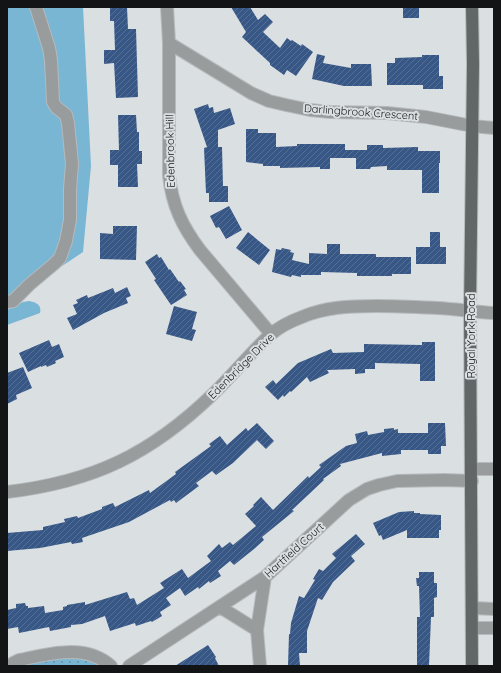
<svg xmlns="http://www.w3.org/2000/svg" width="501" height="673" font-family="Quicksand,sans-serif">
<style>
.green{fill:#79b6d3}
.park{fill:url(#park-dots)}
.building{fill:url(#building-hatch)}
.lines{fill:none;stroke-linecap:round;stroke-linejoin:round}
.minor-casing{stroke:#b6babd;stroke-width:14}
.major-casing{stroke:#b6babd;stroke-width:14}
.minor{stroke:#999c9d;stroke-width:12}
.major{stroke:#616666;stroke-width:12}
.labels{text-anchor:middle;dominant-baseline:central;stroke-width:4;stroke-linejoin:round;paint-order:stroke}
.street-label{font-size:11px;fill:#121415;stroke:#dadfe2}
</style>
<defs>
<pattern id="park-dots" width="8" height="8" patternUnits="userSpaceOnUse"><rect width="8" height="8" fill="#79b6d3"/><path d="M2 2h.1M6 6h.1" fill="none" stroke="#6293aa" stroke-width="1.8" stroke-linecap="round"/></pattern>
<pattern id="building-hatch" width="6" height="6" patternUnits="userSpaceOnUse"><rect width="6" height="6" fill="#375786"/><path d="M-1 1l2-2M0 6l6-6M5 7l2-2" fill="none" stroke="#576f93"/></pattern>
</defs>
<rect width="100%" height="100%" fill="#dadfe2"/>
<path class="green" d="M 7,7 L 83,7 L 91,166 L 83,252 L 7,303 Z
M 29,301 C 36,302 42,305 40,313 L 7,325 L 7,310 L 23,302 Z"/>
<path class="park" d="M 59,657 L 88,659 L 104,666 L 23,666 L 28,663 Z"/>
<path class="building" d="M 110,7 L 127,7 L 128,29 L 136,29 L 138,97 L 116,98 L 114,63 L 104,64 L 104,50 L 115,50 L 114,21 L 110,21 Z
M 231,7 L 250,7 L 258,20 L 265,14 L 273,22 L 263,32 L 280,48 L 287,38 L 291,41 L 292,40 L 301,46 L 302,44 L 313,52 L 296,76 L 287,70 L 284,75 L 270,65 L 270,63 L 242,37 L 246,32 Z
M 403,7 L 419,7 L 419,18 L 403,18 Z
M 317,54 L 325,56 L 323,63 L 351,68 L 351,64 L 371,64 L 372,86 L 344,86 L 312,79 Z
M 422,55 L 439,55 L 439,76 L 443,76 L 443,89 L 423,89 L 423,85 L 387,85 L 387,63 L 395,63 L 395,58 L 422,57 Z
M 208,104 L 209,108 L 213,107 L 214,113 L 230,108 L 235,124 L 218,130 L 218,147 L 222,147 L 223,186 L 228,186 L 228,202 L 209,202 L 209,193 L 206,193 L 204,148 L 207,147 L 194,109 Z
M 118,115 L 136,115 L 137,132 L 139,132 L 139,151 L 142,151 L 142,164 L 137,164 L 138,187 L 118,187 L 118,165 L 110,165 L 110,150 L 119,150 Z
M 246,129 L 258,129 L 258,133 L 276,133 L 276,147 L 297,146 L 297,144 L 345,144 L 345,150 L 367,150 L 367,145 L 383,145 L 383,148 L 418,147 L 418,151 L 440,151 L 440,163 L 439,163 L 439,193 L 422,193 L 422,170 L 387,170 L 387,166 L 371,167 L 370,169 L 356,169 L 356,158 L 330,158 L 330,169 L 320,169 L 320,167 L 280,168 L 280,166 L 263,166 L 263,164 L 246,162 Z
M 229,206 L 242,230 L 226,239 L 219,227 L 216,228 L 210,216 Z
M 113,226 L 137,226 L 136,260 L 100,259 L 100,233 L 113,234 Z
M 248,232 L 270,250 L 259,265 L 236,248 Z
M 430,232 L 440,232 L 440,247 L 446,247 L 446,264 L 416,264 L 416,247 L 430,247 Z
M 327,244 L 340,244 L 340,254 L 376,254 L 376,257 L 411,257 L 411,274 L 392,274 L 392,276 L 357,276 L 357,273 L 321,272 L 321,275 L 301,275 L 301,277 L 292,275 L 291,277 L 272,272 L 276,249 L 281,250 L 282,248 L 291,250 L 290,252 L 294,253 L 292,260 L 309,264 L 309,253 L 327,254 Z
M 157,254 L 159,258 L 161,257 L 169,270 L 170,269 L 179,282 L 180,281 L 186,289 L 184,290 L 187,295 L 171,305 L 154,280 L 156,279 L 145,262 Z
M 127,287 L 131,296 L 126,298 L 128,303 L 104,313 L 73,330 L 67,318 L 77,314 L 73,305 L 78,303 L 76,300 L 87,295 L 88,298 L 113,288 L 115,293 Z
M 174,306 L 197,312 L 192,329 L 196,330 L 192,341 L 166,334 Z
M 49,340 L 52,347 L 59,344 L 64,357 L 55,361 L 56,363 L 47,367 L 46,365 L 41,367 L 41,366 L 28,372 L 19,353 Z
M 422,342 L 435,342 L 435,381 L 420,381 L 420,364 L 375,363 L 375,369 L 365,369 L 365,373 L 355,374 L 355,369 L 327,370 L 329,373 L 310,382 L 307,377 L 291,392 L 290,391 L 284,397 L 283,395 L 278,400 L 265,387 L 273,380 L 276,384 L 298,363 L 331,349 L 333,353 L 364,352 L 364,344 L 422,345 Z
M 23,367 L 32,388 L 16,395 L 17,399 L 7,404 L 7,373 Z
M 257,423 L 274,441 L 266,449 L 257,440 L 233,463 L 216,475 L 212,471 L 196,483 L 199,486 L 176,503 L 174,500 L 171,502 L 170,500 L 129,522 L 82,538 L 83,542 L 72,544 L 71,542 L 40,548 L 7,551 L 7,533 L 43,530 L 43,527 L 65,522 L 64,519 L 77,516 L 78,518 L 102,509 L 102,507 L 113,503 L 115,507 L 149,490 L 150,493 L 176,474 L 175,472 L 211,446 L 209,444 L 220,436 L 227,445 L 246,428 L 248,431 Z
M 428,423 L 445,423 L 446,446 L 441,446 L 441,454 L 428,454 L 428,450 L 401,450 L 401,454 L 382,456 L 382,453 L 340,464 L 341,466 L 323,479 L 324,480 L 292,510 L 294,511 L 262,537 L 264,540 L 254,549 L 234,565 L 230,561 L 218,571 L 221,576 L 210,583 L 209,581 L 199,589 L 198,587 L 185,596 L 180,588 L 166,598 L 171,605 L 160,612 L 162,616 L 152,622 L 151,621 L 136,626 L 135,623 L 110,631 L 105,616 L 82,624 L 71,625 L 71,627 L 50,631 L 49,627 L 19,633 L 18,627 L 7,629 L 7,610 L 16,608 L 16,604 L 25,603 L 26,606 L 28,606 L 28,608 L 44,606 L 45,613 L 63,610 L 63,607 L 67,606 L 67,605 L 85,602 L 85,605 L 127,592 L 130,599 L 134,598 L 137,605 L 164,588 L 160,583 L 182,569 L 188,578 L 211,561 L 207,556 L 219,544 L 222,548 L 230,542 L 233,545 L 256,526 L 245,514 L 254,506 L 253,505 L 261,497 L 273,510 L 308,476 L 309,478 L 321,467 L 319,465 L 346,446 L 357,443 L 355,434 L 367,431 L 368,435 L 384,432 L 384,429 L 394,428 L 394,430 L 398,429 L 398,433 L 428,433 Z
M 414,511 L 414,513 L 420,513 L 420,514 L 441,515 L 441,530 L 439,530 L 439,538 L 407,538 L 407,530 L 383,540 L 381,535 L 379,536 L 373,523 L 399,512 Z
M 356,534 L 365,544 L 351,556 L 355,561 L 333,582 L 322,600 L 318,598 L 307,631 L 307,653 L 299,653 L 300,666 L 288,666 L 289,634 L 290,634 L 291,623 L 299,596 L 304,598 L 315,580 L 313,579 L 319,569 L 323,571 L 336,558 L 332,554 Z
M 419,572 L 434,572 L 434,583 L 437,583 L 437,597 L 434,598 L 434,617 L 431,617 L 429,666 L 417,666 L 417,617 L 420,617 L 419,586 L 417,586 L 416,578 L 419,578 Z
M 208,645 L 216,657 L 215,658 L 219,666 L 175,666 Z"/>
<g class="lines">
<defs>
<path id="minor" d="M 167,7 L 169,43 L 169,175 C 172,205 182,226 200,250 L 271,334
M 169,43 L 251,93 L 269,101 L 286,105 L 310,110 L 330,112 L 387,113 L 426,117 L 472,126 L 494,128
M 7,302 L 13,301 L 29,285 L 54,264 L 60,258 L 66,241 L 70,220 L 70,189 L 72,164 L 68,123 L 66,115 L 56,107 L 53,102 L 51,60 L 49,48 L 36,7
M 472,469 L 494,469
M 7,492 C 93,482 151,454 213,394 C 233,375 250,353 270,335 C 279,327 291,321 302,317 C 325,307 350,306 376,306 C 396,306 416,307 437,308 C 456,309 475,312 494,313
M 220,607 L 257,630 L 260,666
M 473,608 L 494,609
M 472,628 L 494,628
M 257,630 L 265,577
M 11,666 L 13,663 L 19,660 C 49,654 85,643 111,666
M 129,666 L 265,577 L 349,500 L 367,489 L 379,485 L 397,481 L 445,480 L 472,481"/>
<path id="major" d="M 472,7 L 473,64 L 470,311 L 472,666"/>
</defs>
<use href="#minor" class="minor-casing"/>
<use href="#major" class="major-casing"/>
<use href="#minor" class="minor"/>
<use href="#major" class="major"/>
</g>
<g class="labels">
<g class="street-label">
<text transform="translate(361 112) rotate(4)">Darlingbrook Crescent</text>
<text transform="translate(170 151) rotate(-91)">Edenbrook Hill</text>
<text transform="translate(471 336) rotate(-90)">Royal York Road</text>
<text transform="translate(241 366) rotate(-45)">Edenbridge Drive</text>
<text transform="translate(294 550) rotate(-42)">Hartfield Court</text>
</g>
</g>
<rect width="501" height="673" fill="none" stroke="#121415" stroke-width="16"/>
</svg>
